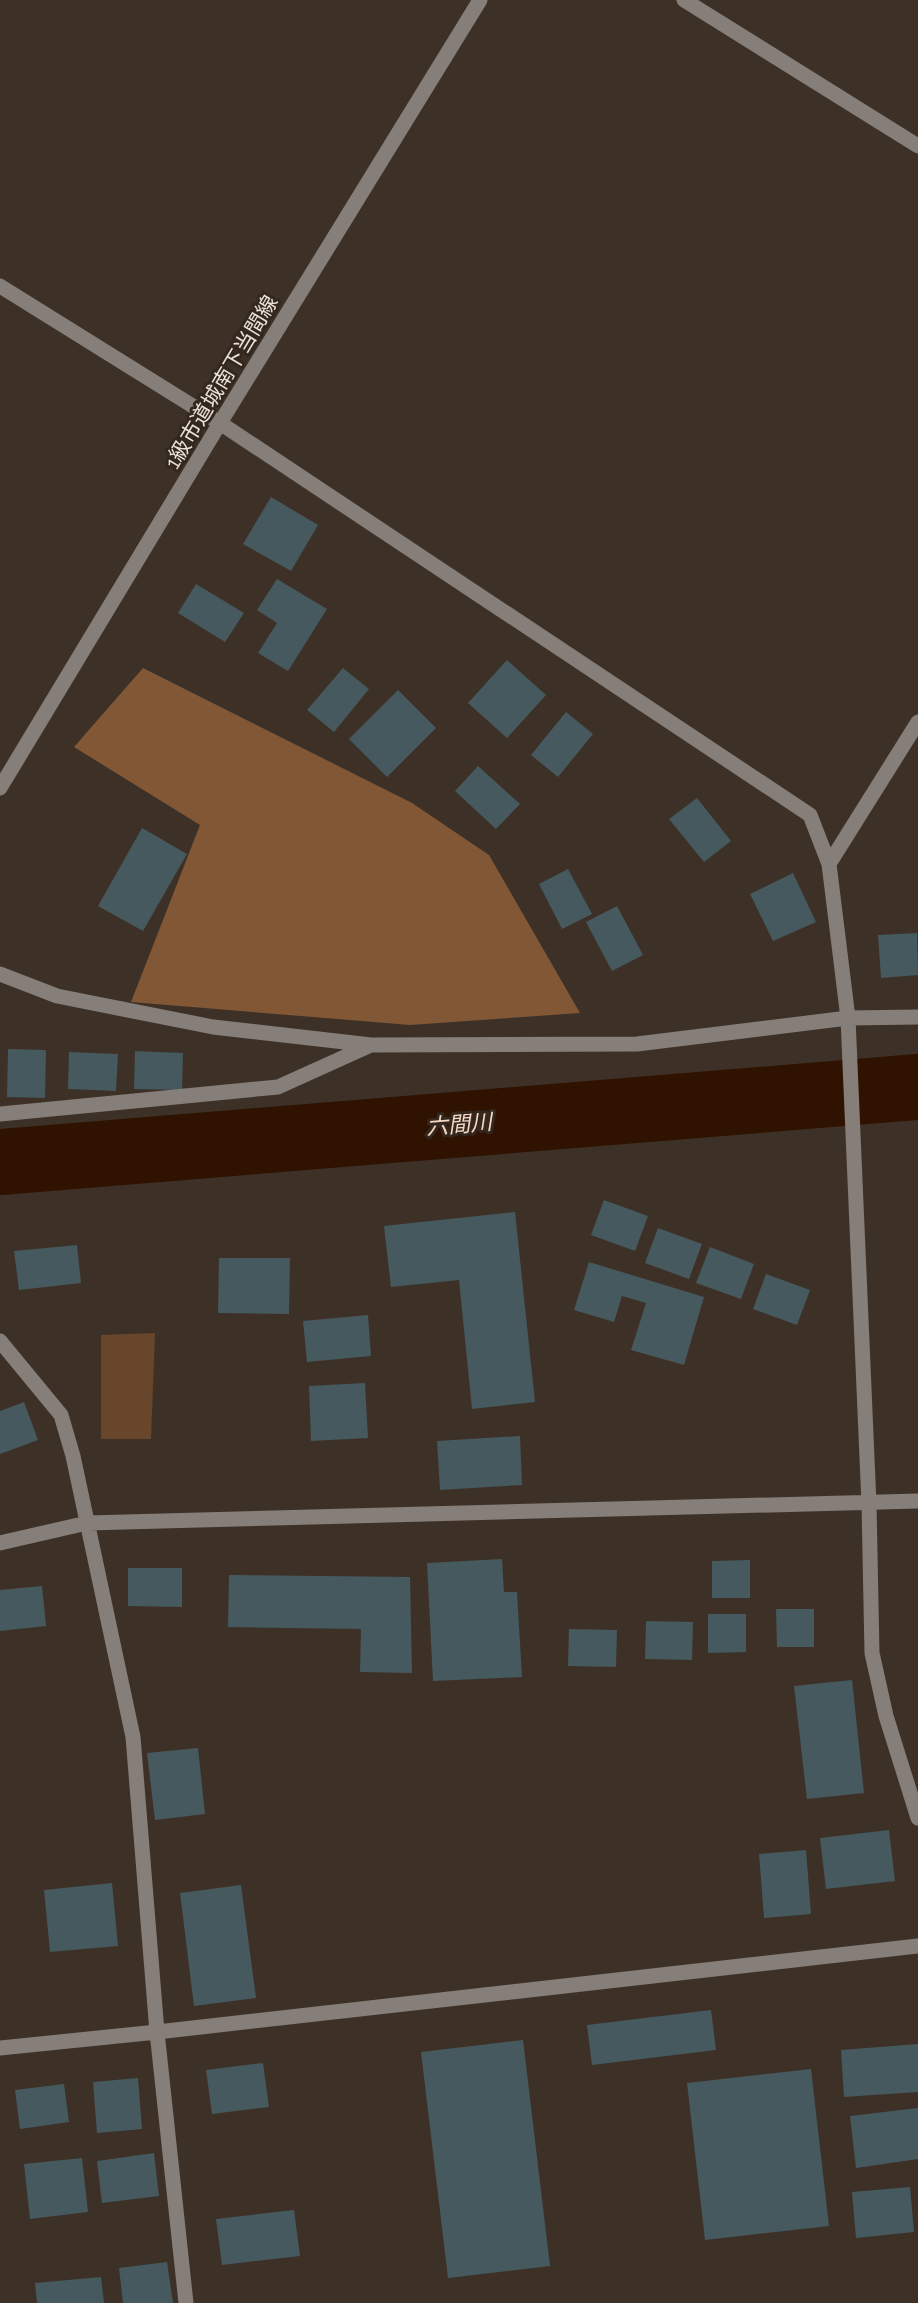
<svg xmlns="http://www.w3.org/2000/svg" width="918" height="2303" font-family="Raleway,'Noto Sans JP',sans-serif">
<style>
.green{fill:#67462c}
.forest{fill:#815736}
.lines{fill:none;stroke-linecap:round;stroke-linejoin:round}
.river{stroke:#2f1300;stroke-width:66}
.building{fill:#46595e}
.minor{stroke:#857e79;stroke-width:15}
.labels{text-anchor:middle;dominant-baseline:central;stroke-width:6;stroke-linejoin:round;paint-order:stroke}
.street-label{font-size:21px;fill:#eae1dc;stroke:#33271e}
.water-label{font-size:22px;font-style:italic;fill:#f5d9c5;stroke:#33271e}
</style>
<rect width="100%" height="100%" fill="#3d3127"/>
<path class="green" d="M 155,1333 L 151,1439 L 101,1439 L 101,1335 Z"/>
<path class="forest" d="M 143,668 L 412,803 L 489,855 L 580,1013 L 410,1025 L 131,1002 L 200,825 L 74,747 Z"/>
<g class="lines">
<path class="river" d="M 0,1162 L 918,1087"/>
</g>
<path class="building" d="M 271,497 L 318,525 L 291,571 L 243,544 Z
M 277,579 L 327,609 L 288,671 L 258,653 L 277,623 L 257,610 Z
M 196,584 L 244,613 L 225,642 L 178,613 Z
M 507,660 L 546,695 L 507,738 L 468,703 Z
M 343,668 L 369,689 L 334,732 L 307,710 Z
M 398,690 L 436,728 L 387,777 L 349,739 Z
M 566,712 L 593,734 L 558,777 L 531,755 Z
M 478,766 L 520,804 L 496,829 L 455,791 Z
M 697,798 L 731,841 L 704,862 L 669,819 Z
M 142,828 L 187,854 L 143,931 L 98,906 Z
M 568,869 L 592,914 L 562,929 L 539,884 Z
M 793,873 L 816,922 L 773,941 L 750,894 Z
M 617,906 L 643,955 L 612,971 L 586,922 Z
M 917,933 L 918,975 L 881,978 L 878,935 Z
M 8,1049 L 46,1050 L 45,1098 L 7,1097 Z
M 135,1051 L 183,1053 L 182,1090 L 134,1089 Z
M 69,1052 L 118,1054 L 116,1091 L 68,1089 Z
M 604,1200 L 648,1216 L 635,1251 L 591,1235 Z
M 515,1212 L 535,1402 L 472,1409 L 459,1280 L 391,1287 L 384,1226 Z
M 658,1228 L 702,1244 L 689,1279 L 645,1263 Z
M 77,1245 L 81,1283 L 19,1290 L 14,1251 Z
M 710,1247 L 754,1264 L 741,1299 L 696,1283 Z
M 219,1258 L 290,1258 L 289,1314 L 218,1313 Z
M 589,1262 L 704,1297 L 684,1365 L 631,1350 L 646,1303 L 622,1296 L 614,1322 L 574,1310 Z
M 766,1274 L 810,1290 L 797,1325 L 753,1309 Z
M 368,1315 L 371,1356 L 307,1362 L 303,1321 Z
M 365,1383 L 368,1438 L 311,1441 L 309,1386 Z
M 24,1402 L 38,1440 L 0,1454 L 0,1411 Z
M 520,1436 L 522,1485 L 440,1490 L 437,1441 Z
M 502,1559 L 504,1592 L 517,1592 L 522,1677 L 433,1681 L 427,1563 Z
M 750,1560 L 750,1598 L 712,1598 L 712,1561 Z
M 128,1568 L 182,1568 L 182,1607 L 128,1606 Z
M 229,1575 L 410,1577 L 412,1673 L 360,1672 L 361,1629 L 228,1627 Z
M 42,1586 L 46,1626 L 0,1631 L 0,1590 Z
M 776,1609 L 814,1609 L 814,1647 L 777,1647 Z
M 708,1614 L 746,1614 L 746,1652 L 708,1653 Z
M 646,1621 L 693,1622 L 692,1660 L 645,1659 Z
M 569,1629 L 617,1630 L 616,1667 L 568,1666 Z
M 852,1680 L 864,1793 L 807,1799 L 794,1686 Z
M 198,1748 L 205,1814 L 155,1820 L 147,1753 Z
M 889,1830 L 895,1881 L 826,1889 L 820,1838 Z
M 806,1850 L 811,1914 L 764,1918 L 759,1854 Z
M 112,1883 L 118,1946 L 50,1952 L 44,1890 Z
M 241,1885 L 256,1998 L 194,2006 L 180,1893 Z
M 711,2010 L 716,2050 L 592,2065 L 587,2025 Z
M 523,2040 L 550,2266 L 448,2278 L 421,2052 Z
M 918,2044 L 918,2092 L 844,2097 L 841,2050 Z
M 263,2063 L 269,2107 L 212,2114 L 206,2070 Z
M 811,2069 L 829,2226 L 705,2240 L 687,2083 Z
M 138,2078 L 142,2129 L 97,2133 L 93,2082 Z
M 64,2084 L 69,2122 L 20,2129 L 15,2090 Z
M 918,2108 L 918,2159 L 856,2168 L 850,2116 Z
M 154,2153 L 159,2196 L 102,2203 L 97,2161 Z
M 82,2158 L 88,2212 L 30,2219 L 24,2164 Z
M 910,2187 L 914,2232 L 856,2238 L 852,2192 Z
M 294,2210 L 300,2256 L 222,2265 L 216,2219 Z
M 167,2262 L 173,2303 L 123,2303 L 119,2268 Z
M 101,2277 L 104,2303 L 37,2303 L 35,2283 Z"/>
<g class="lines">
<path class="minor" d="M 684,0 L 918,146
M 0,286 L 220,423 L 810,815 L 829,864 L 848,1018 L 869,1504 L 872,1653 L 886,1716 L 918,1818
M 0,788 L 220,423 L 480,0
M 829,864 L 918,722
M 0,974 L 57,996 L 213,1027 L 371,1045 L 637,1044 L 848,1018 L 918,1017
M 0,1114 L 278,1087 L 371,1045
M 0,1341 L 61,1415 L 73,1456 L 133,1737 L 157,2032 L 186,2303
M 0,1543 L 87,1523 L 918,1501
M 0,2048 L 157,2032 L 918,1946"/>
</g>
<g class="labels">
<g class="street-label">
<text transform="translate(221 382) rotate(-59)">1級市道城南下当間線</text>
</g>
<g class="water-label">
<text transform="translate(459 1124) rotate(-5)">六間川</text>
</g>
</g>
</svg>
